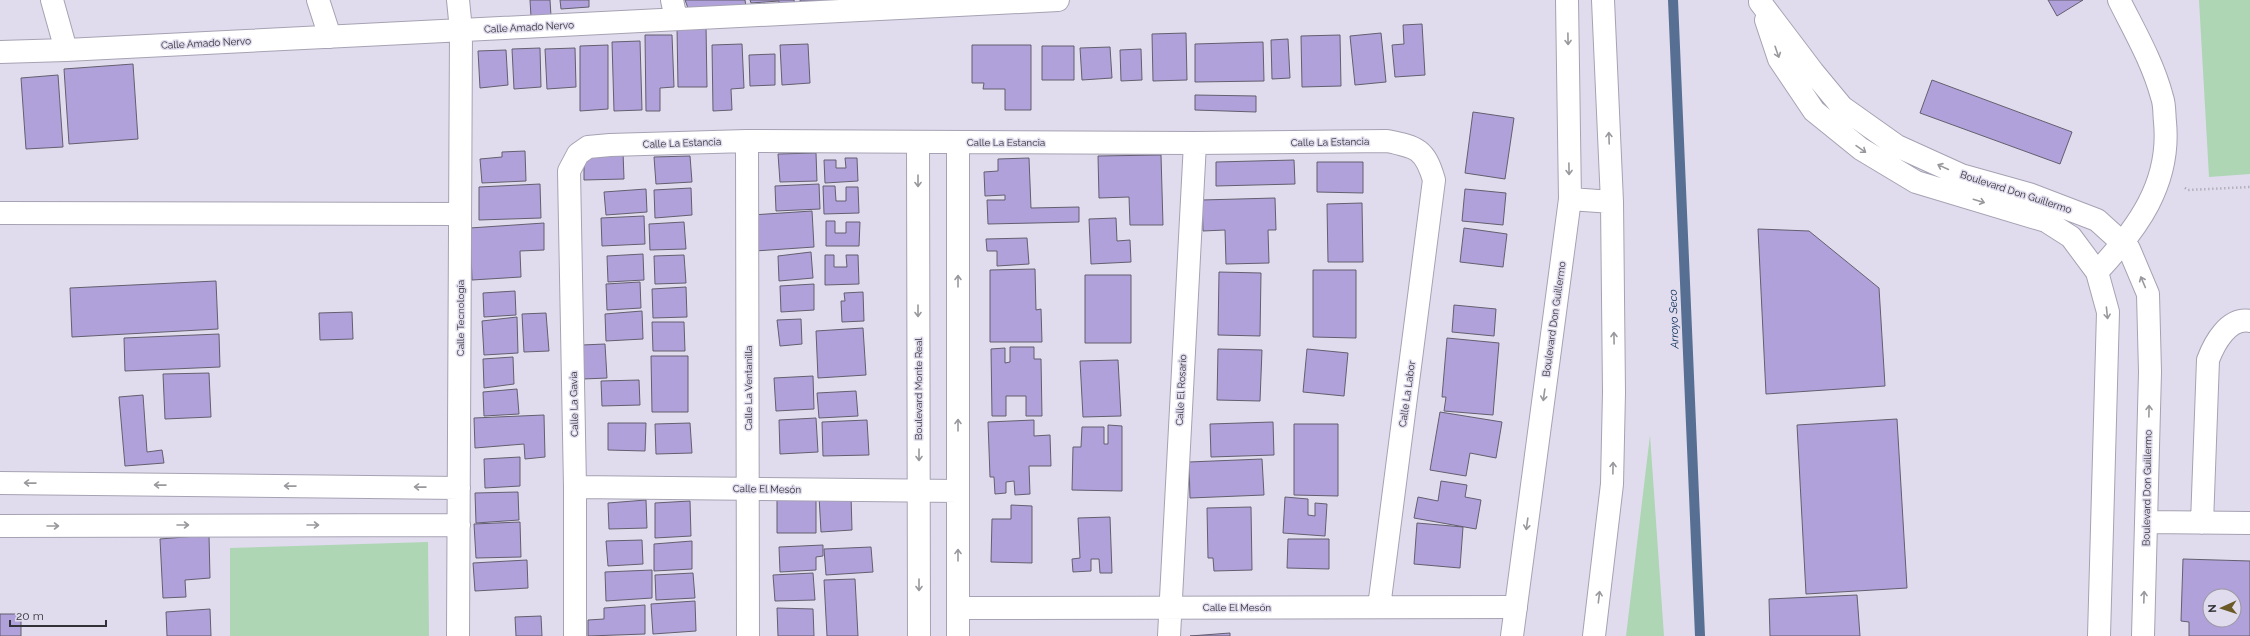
<svg xmlns="http://www.w3.org/2000/svg" width="2250" height="636" font-family="Raleway,sans-serif">
<style>
.green{fill:#aed6b5}
.lines{fill:none;stroke-linecap:round;stroke-linejoin:round}
.stream{stroke:#576f92;stroke-width:10}
.building{fill:#b0a1da;stroke:#635f6f;fill-rule:evenodd}
.minor-casing{stroke:#a6a2b3;stroke-width:24}
.major-casing{stroke:#a6a2b3;stroke-width:24}
.path{stroke:#9e9ba8;stroke-width:2.5;stroke-dasharray:1 3;stroke-linecap:butt}
.minor{stroke:#fff;stroke-width:22}
.major{stroke:#fff;stroke-width:22}
.oneway{stroke:#99989c}
.labels{text-anchor:middle;dominant-baseline:central;stroke-width:3;stroke-linejoin:round;paint-order:stroke}
.street-label{font-size:10px;fill:#333138;stroke:#e0dced}
.water-label{font-size:11px;font-style:italic;fill:#042956;stroke:#e0dced}
</style>
<rect width="100%" height="100%" fill="#e0dced"/>
<path class="green" d="M 2199,0 L 2250,0 L 2250,174 L 2209,177 Z
M 1650,435 L 1664,636 L 1626,636 Z
M 428,542 L 429,636 L 230,636 L 230,548 Z"/>
<g class="lines">
<path class="stream" d="M 1673,0 L 1700,636"/>
</g>
<path class="building" d="M 530,0 L 550,0 L 551,16 L 531,17 Z
M 560,0 L 589,0 L 589,7 L 561,9 Z
M 685,0 L 745,0 L 746,7 L 688,8 Z
M 750,0 L 794,0 L 795,6 L 779,7 L 779,1 L 751,3 Z
M 800,0 L 826,0 L 826,3 L 801,5 Z
M 2048,0 L 2083,0 L 2057,16 Z
M 1422,24 L 1425,75 L 1395,77 L 1392,45 L 1404,44 L 1403,25 Z
M 706,26 L 707,87 L 678,87 L 677,28 Z
M 1186,33 L 1187,80 L 1153,81 L 1152,34 Z
M 1381,33 L 1386,82 L 1355,85 L 1350,36 Z
M 645,35 L 672,35 L 674,87 L 660,88 L 660,111 L 646,111 Z
M 1340,35 L 1341,86 L 1302,87 L 1301,36 Z
M 1288,39 L 1290,78 L 1272,79 L 1271,40 Z
M 640,41 L 642,110 L 614,111 L 612,42 Z
M 1263,42 L 1264,81 L 1195,82 L 1195,44 Z
M 742,44 L 744,88 L 731,89 L 732,110 L 713,111 L 712,45 Z
M 808,44 L 810,83 L 782,85 L 780,45 Z
M 608,45 L 608,109 L 580,111 L 580,46 Z
M 972,45 L 1031,45 L 1031,110 L 1005,110 L 1005,89 L 983,89 L 984,83 L 972,83 Z
M 1042,46 L 1074,46 L 1074,80 L 1042,80 Z
M 1110,47 L 1112,78 L 1082,80 L 1080,48 Z
M 540,48 L 541,87 L 514,89 L 512,49 Z
M 575,48 L 576,87 L 547,89 L 545,49 Z
M 1141,49 L 1142,80 L 1121,81 L 1120,50 Z
M 506,50 L 508,85 L 480,88 L 478,51 Z
M 775,54 L 775,85 L 750,86 L 749,55 Z
M 133,64 L 138,139 L 69,144 L 64,69 Z
M 58,75 L 63,147 L 26,149 L 21,78 Z
M 1932,80 L 2072,132 L 2060,164 L 1920,113 Z
M 1195,95 L 1256,96 L 1256,112 L 1195,110 Z
M 1473,112 L 1514,118 L 1505,179 L 1465,173 Z
M 525,151 L 526,181 L 482,183 L 480,159 L 502,157 L 502,152 Z
M 623,152 L 624,179 L 584,180 L 584,153 Z
M 816,153 L 817,181 L 780,182 L 778,154 Z
M 1161,155 L 1163,225 L 1130,225 L 1129,197 L 1099,198 L 1098,156 Z
M 690,156 L 692,182 L 656,184 L 654,157 Z
M 845,158 L 857,158 L 858,181 L 825,183 L 824,160 L 836,160 L 836,168 L 846,168 Z
M 1029,158 L 1031,208 L 1079,207 L 1079,222 L 988,224 L 987,200 L 1005,200 L 1005,195 L 985,196 L 984,172 L 998,171 L 998,159 Z
M 1294,160 L 1295,184 L 1216,186 L 1216,162 Z
M 1317,162 L 1363,162 L 1363,193 L 1317,192 Z
M 540,184 L 541,218 L 479,220 L 479,187 Z
M 819,184 L 820,209 L 776,211 L 775,186 Z
M 823,186 L 835,186 L 836,201 L 846,201 L 846,187 L 858,187 L 859,213 L 824,214 Z
M 691,188 L 692,215 L 655,218 L 654,190 Z
M 646,189 L 647,212 L 606,215 L 604,192 Z
M 1465,189 L 1506,193 L 1503,225 L 1462,221 Z
M 1275,198 L 1276,230 L 1268,230 L 1269,263 L 1226,264 L 1225,230 L 1203,231 L 1202,200 Z
M 1362,203 L 1363,262 L 1328,262 L 1327,204 Z
M 812,211 L 814,247 L 755,251 L 752,215 Z
M 644,216 L 645,244 L 602,246 L 601,218 Z
M 1116,218 L 1117,241 L 1130,240 L 1131,262 L 1091,264 L 1089,219 Z
M 826,221 L 835,221 L 835,233 L 846,233 L 846,222 L 860,222 L 859,246 L 826,246 Z
M 684,222 L 686,249 L 650,250 L 649,224 Z
M 544,223 L 544,250 L 520,251 L 521,277 L 472,280 L 470,228 Z
M 1464,228 L 1507,234 L 1503,267 L 1460,262 Z
M 1758,229 L 1809,231 L 1879,288 L 1885,386 L 1766,394 Z
M 1027,238 L 1029,264 L 997,266 L 997,251 L 987,251 L 986,239 Z
M 811,252 L 813,278 L 779,281 L 778,256 Z
M 643,254 L 644,280 L 608,282 L 607,256 Z
M 684,255 L 686,283 L 655,284 L 654,256 Z
M 825,255 L 834,255 L 834,267 L 847,267 L 846,255 L 858,255 L 859,284 L 825,285 Z
M 1035,269 L 1036,310 L 1041,309 L 1042,342 L 990,342 L 990,270 Z
M 1313,270 L 1356,270 L 1356,338 L 1313,337 Z
M 1219,272 L 1261,273 L 1260,336 L 1218,335 Z
M 1085,275 L 1131,275 L 1131,343 L 1085,343 Z
M 216,281 L 218,329 L 72,337 L 70,288 Z
M 640,282 L 641,308 L 607,310 L 606,284 Z
M 814,284 L 814,310 L 781,312 L 780,286 Z
M 686,287 L 687,317 L 653,318 L 652,289 Z
M 515,291 L 516,315 L 484,317 L 483,293 Z
M 863,292 L 864,321 L 842,322 L 841,301 L 845,301 L 844,293 Z
M 1454,305 L 1496,309 L 1494,336 L 1452,332 Z
M 642,311 L 643,339 L 606,341 L 605,314 Z
M 352,312 L 353,339 L 320,340 L 319,313 Z
M 546,313 L 549,351 L 524,352 L 522,314 Z
M 517,317 L 518,353 L 484,355 L 482,321 Z
M 801,319 L 802,344 L 780,346 L 777,320 Z
M 652,322 L 684,322 L 685,351 L 653,351 Z
M 863,328 L 866,375 L 818,378 L 816,331 Z
M 219,334 L 220,367 L 125,371 L 124,338 Z
M 1447,338 L 1499,343 L 1493,415 L 1444,411 L 1446,397 L 1442,397 Z
M 605,344 L 607,378 L 583,379 L 582,345 Z
M 1010,347 L 1034,347 L 1034,359 L 1041,359 L 1042,416 L 1026,416 L 1026,396 L 1006,396 L 1006,416 L 992,416 L 991,349 L 1005,348 L 1005,363 L 1010,362 Z
M 1218,349 L 1262,350 L 1260,401 L 1217,400 Z
M 1307,349 L 1348,353 L 1344,396 L 1303,392 Z
M 651,356 L 688,356 L 688,412 L 652,412 Z
M 513,357 L 514,384 L 484,388 L 483,359 Z
M 1118,360 L 1121,416 L 1083,417 L 1080,361 Z
M 209,373 L 211,417 L 165,419 L 163,374 Z
M 813,376 L 814,409 L 776,411 L 774,378 Z
M 639,380 L 640,405 L 602,406 L 601,381 Z
M 517,389 L 519,414 L 484,416 L 483,392 Z
M 856,391 L 858,416 L 819,418 L 817,393 Z
M 143,395 L 147,452 L 162,450 L 164,463 L 125,466 L 119,397 Z
M 1440,412 L 1502,422 L 1496,458 L 1470,453 L 1466,476 L 1430,470 Z
M 544,415 L 545,457 L 525,459 L 524,444 L 475,448 L 474,418 Z
M 816,418 L 818,452 L 780,454 L 779,420 Z
M 1897,419 L 1907,588 L 1806,594 L 1797,425 Z
M 867,420 L 869,455 L 823,456 L 822,422 Z
M 1034,420 L 1034,436 L 1050,435 L 1051,466 L 1029,466 L 1030,494 L 1015,495 L 1014,481 L 1006,482 L 1006,493 L 995,494 L 994,477 L 990,477 L 988,422 Z
M 1273,422 L 1274,455 L 1211,457 L 1210,424 Z
M 608,423 L 646,423 L 645,451 L 608,450 Z
M 690,423 L 692,453 L 656,454 L 655,424 Z
M 1294,424 L 1338,424 L 1338,496 L 1294,495 Z
M 1108,425 L 1122,426 L 1122,491 L 1072,490 L 1073,447 L 1081,447 L 1082,427 L 1104,427 L 1104,444 L 1108,444 Z
M 520,457 L 520,486 L 485,488 L 484,459 Z
M 1262,459 L 1264,495 L 1190,498 L 1189,462 Z
M 1441,481 L 1467,485 L 1465,497 L 1481,500 L 1476,529 L 1414,518 L 1418,497 L 1438,501 Z
M 518,492 L 519,520 L 476,523 L 475,493 Z
M 851,495 L 852,530 L 821,532 L 819,496 Z
M 1285,497 L 1308,499 L 1308,515 L 1315,516 L 1315,503 L 1327,504 L 1325,536 L 1283,533 Z
M 777,498 L 816,498 L 816,533 L 777,533 Z
M 646,500 L 647,528 L 609,529 L 608,503 Z
M 690,501 L 691,536 L 655,538 L 655,503 Z
M 1011,505 L 1032,506 L 1032,563 L 991,562 L 992,519 L 1011,519 Z
M 1251,507 L 1252,570 L 1214,571 L 1213,558 L 1208,558 L 1207,508 Z
M 1110,517 L 1112,573 L 1100,573 L 1099,559 L 1091,559 L 1091,571 L 1073,572 L 1072,559 L 1080,558 L 1078,518 Z
M 520,522 L 521,557 L 476,558 L 474,524 Z
M 1417,523 L 1463,527 L 1460,568 L 1414,564 Z
M 209,535 L 210,578 L 185,580 L 186,597 L 163,598 L 160,539 Z
M 1288,539 L 1329,539 L 1329,569 L 1287,568 Z
M 642,540 L 643,564 L 608,566 L 606,541 Z
M 692,541 L 692,569 L 654,571 L 654,544 Z
M 823,545 L 823,556 L 816,557 L 816,570 L 780,572 L 779,547 Z
M 871,547 L 873,572 L 826,575 L 824,549 Z
M 2183,559 L 2250,561 L 2250,636 L 2189,636 L 2189,622 L 2181,621 ZM 2210,596 L 2234,596 L 2234,620 L 2210,620 Z
M 527,560 L 528,588 L 475,591 L 473,563 Z
M 652,570 L 652,598 L 606,601 L 605,572 Z
M 693,573 L 695,598 L 656,600 L 655,575 Z
M 813,573 L 815,600 L 775,601 L 773,575 Z
M 855,579 L 858,636 L 827,636 L 824,580 Z
M 1857,595 L 1860,636 L 1770,636 L 1769,599 Z
M 695,601 L 696,631 L 653,634 L 651,604 Z
M 645,605 L 645,634 L 588,636 L 588,620 L 604,619 L 604,608 Z
M 777,608 L 813,609 L 814,636 L 778,636 Z
M 210,609 L 211,636 L 167,636 L 166,612 Z
M 0,614 L 21,614 L 21,636 L 0,636 Z
M 541,616 L 542,636 L 516,636 L 515,617 Z
M 1230,633 L 1230,636 L 1190,636 Z"/>
<g class="lines">
<defs>
<path id="minor" d="M 52,0 L 66,50
M 318,0 L 330,37
M 672,0 L 676,19
M 1760,2 L 1813,72 L 1842,107 L 1897,146 L 1961,175 L 2029,194 L 2097,220 L 2129,249 L 2148,294 L 2150,372 L 2143,636
M 1766,20 L 1779,59 L 1814,111 L 1861,149 L 1916,182 L 2046,221 L 2071,237 L 2097,272 L 2108,312 L 2099,636
M 0,52 L 66,50 L 1058,0
M 747,141 L 748,636
M 918,142 L 919,636
M 958,142 L 958,636
M 0,213 L 460,214
M 2097,272 C 2137,229 2171,184 2165,122 C 2164,114 2165,105 2162,97 C 2153,63 2135,32 2119,0
M 0,483 L 459,488
M 575,487 L 958,491
M 2146,522 L 2250,523
M 2202,523 L 2208,360 C 2214,344 2228,317 2250,321
M 0,526 L 459,525
M 958,608 L 1516,607
M 458,636 L 461,30 L 458,0
M 575,636 L 575,487 L 569,171 L 578,154 L 588,147 L 610,145 L 747,141 L 1195,143 L 1387,141 C 1417,147 1425,149 1434,180 L 1379,607
M 1169,636 L 1195,143"/>
<path id="major" d="M 1570,199 L 1612,202
M 1512,636 L 1570,199 L 1567,0
M 1594,636 L 1612,484 L 1614,392 L 1612,202 L 1603,0"/>
</defs>
<use href="#minor" class="minor-casing"/>
<use href="#major" class="major-casing"/>
<path class="path" d="M 2185,188 L 2188,190 L 2250,187"/>
<use href="#minor" class="minor"/>
<use href="#major" class="major"/>
</g>
<defs><path id="oneway-shaft" d="M-6 0H5M1.5-3L5.5 0L1.5 3" fill="none" stroke-width="1.6" stroke-linecap="round" stroke-linejoin="round"/></defs>
<g class="oneway">
<use href="#oneway-shaft" transform="translate(1568 39) rotate(89)"/>
<use href="#oneway-shaft" transform="translate(1777 52) rotate(71)"/>
<use href="#oneway-shaft" transform="translate(1609 138) rotate(-92)"/>
<use href="#oneway-shaft" transform="translate(1861 149) rotate(35)"/>
<use href="#oneway-shaft" transform="translate(1943 167) rotate(-155)"/>
<use href="#oneway-shaft" transform="translate(1569 169) rotate(89)"/>
<use href="#oneway-shaft" transform="translate(918 181) rotate(90)"/>
<use href="#oneway-shaft" transform="translate(1979 201) rotate(17)"/>
<use href="#oneway-shaft" transform="translate(958 281) rotate(-90)"/>
<use href="#oneway-shaft" transform="translate(2143 282) rotate(-113)"/>
<use href="#oneway-shaft" transform="translate(918 311) rotate(90)"/>
<use href="#oneway-shaft" transform="translate(2107 313) rotate(84)"/>
<use href="#oneway-shaft" transform="translate(1614 338) rotate(-91)"/>
<use href="#oneway-shaft" transform="translate(1544 395) rotate(98)"/>
<use href="#oneway-shaft" transform="translate(2149 411) rotate(-89)"/>
<use href="#oneway-shaft" transform="translate(958 425) rotate(-90)"/>
<use href="#oneway-shaft" transform="translate(919 455) rotate(90)"/>
<use href="#oneway-shaft" transform="translate(1613 468) rotate(-89)"/>
<use href="#oneway-shaft" transform="translate(30 483) rotate(-179)"/>
<use href="#oneway-shaft" transform="translate(160 485) rotate(-179)"/>
<use href="#oneway-shaft" transform="translate(290 486) rotate(-179)"/>
<use href="#oneway-shaft" transform="translate(420 487) rotate(-179)"/>
<use href="#oneway-shaft" transform="translate(1527 524) rotate(98)"/>
<use href="#oneway-shaft" transform="translate(183 525)"/>
<use href="#oneway-shaft" transform="translate(313 525)"/>
<use href="#oneway-shaft" transform="translate(53 526)"/>
<use href="#oneway-shaft" transform="translate(958 555) rotate(-90)"/>
<use href="#oneway-shaft" transform="translate(919 585) rotate(90)"/>
<use href="#oneway-shaft" transform="translate(1599 597) rotate(-83)"/>
<use href="#oneway-shaft" transform="translate(2144 597) rotate(-88)"/>
</g>
<g class="labels">
<g class="street-label">
<text transform="translate(529 27) rotate(-3)">Calle Amado Nervo</text>
<text transform="translate(206 43) rotate(-3)">Calle Amado Nervo</text>
<text x="1006" y="142">Calle La Estancia</text>
<text transform="translate(1330 142) rotate(-1)">Calle La Estancia</text>
<text transform="translate(682 143) rotate(-2)">Calle La Estancia</text>
<text transform="translate(2016 192) rotate(18)">Boulevard Don Guillermo</text>
<text transform="translate(460 318) rotate(-90)">Calle Tecnología</text>
<text transform="translate(1554 319) rotate(-82)">Boulevard Don Guillermo</text>
<text transform="translate(748 388) rotate(-90)">Calle La Ventanilla</text>
<text transform="translate(918 389) rotate(-90)">Boulevard Monte Real</text>
<text transform="translate(1181 390) rotate(-87)">Calle El Rosario</text>
<text transform="translate(1407 394) rotate(-82)">Calle La Labor</text>
<text transform="translate(574 404) rotate(-91)">Calle La Gavia</text>
<text transform="translate(2147 488) rotate(-89)">Boulevard Don Guillermo</text>
<text transform="translate(767 489) rotate(1)">Calle El Mesón</text>
<text x="1237" y="607">Calle El Mesón</text>
</g>
<g class="water-label">
<text transform="translate(1674 319) rotate(-92)">Arroyo Seco</text>
</g>
</g>
<g transform="translate(2222 608) rotate(267)"><circle r="19" fill="#e0dced" stroke="#9b98a5"/>
<path d="M0-3L7 15L0 10L-7 15Z" fill="#6b5927"/>
<text y="-6" font-size="11" font-weight="bold" text-anchor="middle" fill="#333138">N</text>
</g>
<path d="M10 620v6h96v-6" fill="none" stroke="#333138" stroke-width="2"/>
<text x="16" y="620" font-size="12" fill="#333138" stroke="#e0dced" stroke-width="3" paint-order="stroke">20 m</text>
</svg>
